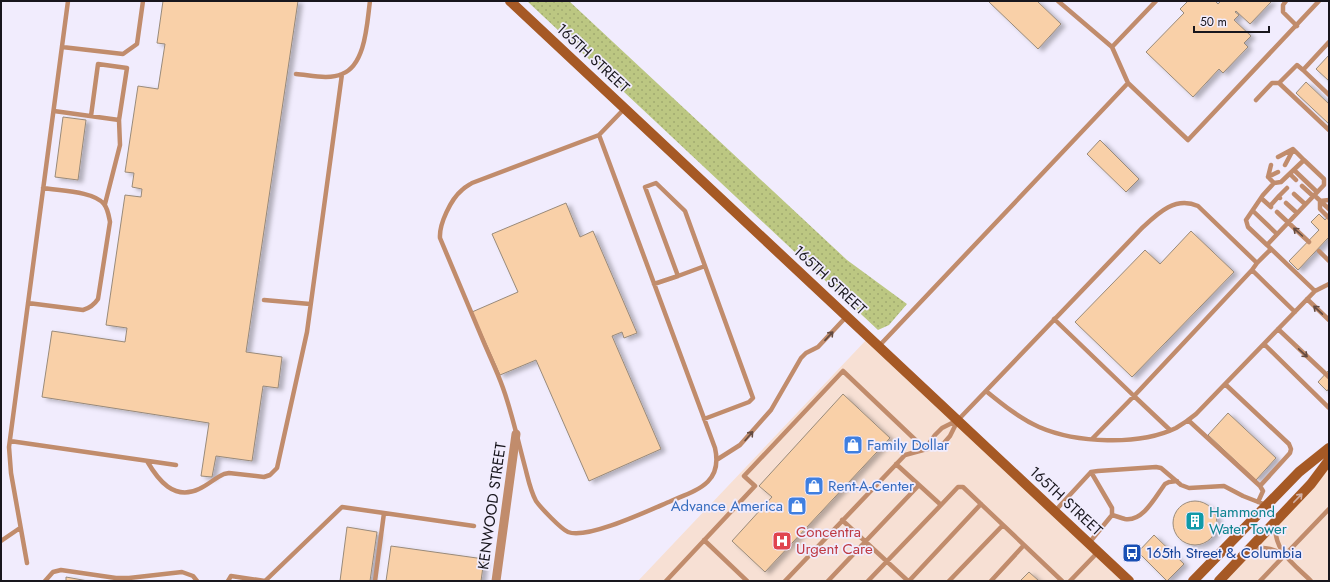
<svg xmlns="http://www.w3.org/2000/svg" width="1330" height="582" font-family="Jost,sans-serif">
<style>
.commercial{fill:#f7e0d4}
.grass{fill:url(#grass-dots)}
.building{fill:#f9d0a8;stroke:#998a7a;filter:url(#shadow)}
.lines{fill:none;stroke-linecap:round;stroke-linejoin:round}
.lane{stroke:#c18c6c;stroke-width:4.5}
.street{stroke:#c18c6c;stroke-width:9}
.secondary{stroke:#a65925;stroke-width:10}
.oneway{stroke:#644b41}
.oneway2{stroke:#d3b1a7}
.labels{text-anchor:middle;dominant-baseline:central;stroke-width:3.5;stroke-linejoin:round;paint-order:stroke}
.street-label{font-size:15px;fill:#18161d;stroke:#f1ecfd}
.shop-label{font-size:15px;fill:#366cbe;stroke:#f1ecfd;text-anchor:start}
.culture-label{font-size:15px;fill:#0d838f;stroke:#f1ecfd;text-anchor:start}
.health-label{font-size:15px;fill:#be3a42;stroke:#f1ecfd;text-anchor:start}
.transit-label{font-size:15px;fill:#164399;stroke:#f1ecfd;text-anchor:start}
</style>
<defs>
<pattern id="grass-dots" width="8" height="8" patternUnits="userSpaceOnUse"><rect width="8" height="8" fill="#bcc782"/><path d="M2 2h.1M6 6h.1" fill="none" stroke="#a1aa70" stroke-width="1.8" stroke-linecap="round"/></pattern>
<filter id="shadow"><feDropShadow dx="4.5" dy="2.5" stdDeviation="2" flood-color="#0004"/></filter>
</defs>
<rect width="100%" height="100%" fill="#f1ecfd"/>
<path class="commercial" d="M 868,338 L 1124,581 L 638,581 Z
M 1329,465 L 1329,581 L 1222,581 Z"/>
<path class="grass" d="M 527,1 L 569,1 L 847,260 L 907,304 L 889,325 L 878,330 Z"/>
<path class="building" d="M 163,1 L 298,1 L 246,352 L 282,357 L 278,388 L 263,386 L 252,461 L 216,456 L 212,477 L 201,476 L 209,423 L 42,397 L 52,331 L 125,342 L 127,328 L 106,325 L 125,195 L 141,197 L 142,189 L 132,187 L 134,173 L 125,172 L 138,86 L 158,89 L 165,44 L 157,43 Z
M 988,1 L 1037,1 L 1061,24 L 1038,49 Z
M 1188,1 L 1215,1 L 1218,4 L 1221,1 L 1272,1 L 1250,24 L 1236,11 L 1235,12 L 1239,15 L 1234,20 L 1251,36 L 1244,43 L 1248,47 L 1223,73 L 1219,69 L 1193,97 L 1146,52 L 1184,13 L 1180,9 Z
M 1329,55 L 1329,81 L 1316,69 Z
M 1306,82 L 1329,104 L 1329,124 L 1296,93 Z
M 63,117 L 86,120 L 78,180 L 55,177 Z
M 1100,140 L 1139,179 L 1126,192 L 1087,154 Z
M 566,203 L 580,237 L 593,231 L 637,333 L 624,338 L 622,332 L 612,336 L 661,449 L 589,481 L 536,360 L 500,375 L 472,312 L 518,292 L 492,234 Z
M 1319,214 L 1325,220 L 1329,215 L 1329,239 L 1328,238 L 1298,270 L 1289,261 L 1319,230 L 1311,222 Z
M 1191,231 L 1234,272 L 1132,377 L 1075,322 L 1145,250 L 1160,264 Z
M 1329,370 L 1329,388 L 1327,391 L 1318,382 Z
M 843,394 L 890,438 L 765,572 L 732,541 L 772,497 L 759,486 Z
M 1228,413 L 1276,458 L 1256,480 L 1208,435 Z
M1173 523a22 22 0 1 1 44 0a22 22 0 1 1-44 0Z
M 347,527 L 377,532 L 370,581 L 340,581 Z
M 1154,535 L 1184,564 L 1167,581 L 1138,552 Z
M 391,546 L 484,559 L 481,581 L 386,581 Z
M 1029,572 L 1039,581 L 1020,581 Z
M 66,577 L 88,581 L 66,581 Z"/>
<g class="lines">
<path class="lane" d="M 1058,1 L 1112,47
M 1156,1 L 1112,47 L 1128,83 L 1188,140 L 1319,1
M 1286,1 L 1283,5 L 1283,12 L 1297,26
M 1329,42 L 1303,70 L 1329,95
M 62,47 L 123,54 L 137,44 L 143,1
M 1303,70 L 1297,65 L 1279,83 L 1329,130
M 296,74 C 310,75 329,80 342,74 C 366,65 367,22 370,1
M 1256,100 L 1272,83 L 1279,83
M 54,111 L 119,120 L 127,68 L 98,64 L 91,116
M 599,135 L 715,448 C 723,483 697,490 671,501 C 652,509 587,540 568,532 C 561,529 541,508 536,501 C 530,490 528,478 525,467 C 518,441 512,413 503,388 C 497,371 489,355 482,338 C 468,304 454,271 440,238 C 439,224 451,199 462,190 C 465,187 469,185 472,183 L 599,135 L 625,108
M 1278,157 L 1293,149 L 1304,160
M 1271,165 L 1268,177 L 1274,183
M 1285,165 L 1293,150
M 1294,170 L 1317,192
M 1290,174 L 1296,180
M 1268,177 L 1278,172
M 1302,186 L 1313,196
M 1294,194 L 1305,204
M 1314,195 L 1329,209
M 1279,196 L 1287,188
M 1261,198 L 1271,207
M 1329,200 L 1320,201 L 1320,209 L 1329,218
M 1286,203 L 1297,213
M 105,204 L 120,145 L 119,120
M 1270,206 L 1279,196 L 1280,198
M 1253,211 L 1277,234
M 1277,212 L 1309,242
M 1267,245 L 1248,227 L 1246,220 L 1263,195 L 1274,183 L 1281,182 L 1304,160 L 1324,179 L 1324,185 L 1267,245 L 1315,291
M 1319,251 L 1329,261
M 1257,263 L 1271,249
M 678,276 L 705,266
M 654,284 L 678,276 L 645,187 L 656,183 L 685,211 L 753,398 L 749,402 L 704,419
M 1307,299 L 1329,320
M 264,300 L 310,304
M 28,303 L 83,310 C 90,308 94,305 98,299 L 110,222 C 109,217 108,209 104,204 C 93,191 60,191 43,188
M 1054,319 L 1134,396 L 1252,270
M 1278,329 L 1329,377
M 1264,344 L 1329,408
M 879,346 L 1128,83
M 1225,384 L 1289,444 L 1291,449 L 1290,453 L 1260,486
M 986,391 C 1002,404 1019,418 1039,427 C 1076,443 1139,446 1176,428 C 1183,424 1190,419 1196,414 L 1315,291 L 1329,284
M 1188,420 L 1260,486 L 1263,491 L 1258,502
M 1092,439 L 1134,396 L 1170,430
M 10,441 L 176,465
M 925,449 L 935,435 L 942,428 L 958,420 L 1142,228 C 1158,213 1175,196 1198,206 L 1257,263 L 1252,270 L 1295,312
M 718,459 L 740,445 L 771,410 L 801,358 L 806,353 L 818,347 L 847,316
M 147,461 C 158,480 174,501 199,489 C 208,485 215,478 224,474 L 229,473 L 264,477 L 270,475 L 277,468 L 307,332 L 342,74
M 896,464 L 941,505 L 958,487 L 963,487 L 1062,581
M 1055,511 L 1091,472 L 1098,471 L 1156,467 L 1161,468 L 1181,485 L 1189,488 L 1224,486 L 1243,496 L 1266,505
M 384,513 L 474,526
M 1112,515 C 1116,516 1121,518 1125,519 C 1143,522 1156,496 1165,484 L 1169,482 L 1177,481
M 842,520 L 908,581
M 1276,524 C 1272,550 1295,565 1311,581
M 704,540 L 747,581
M 1,541 L 20,528
M 1089,543 L 1112,515 L 1112,508 L 1091,472
M 1252,549 C 1265,547 1273,548 1283,555
M 27,563 L 11,473 L 9,447 L 68,1
M 45,581 L 53,572 L 61,570 L 116,578 L 129,578 L 182,572 L 193,576 L 197,581
M 228,581 L 231,576 L 265,581 L 342,507 L 384,513 L 375,581
M 666,581 L 755,486 L 744,476 L 843,371 L 925,449
M 785,581 L 905,455 L 938,446 L 944,443 L 950,436 L 958,420
M 828,581 L 919,485
M 868,581 L 941,505
M 909,581 L 981,504
M 949,581 L 1003,525
M 991,581 L 1024,545
M 1070,581 L 1098,552
M 1260,581 L 1329,509"/>
<path class="street" d="M 496,581 L 516,434"/>
<path class="secondary" d="M 510,1 L 1129,581
M 1193,581 L 1299,472 L 1329,448
M 1219,581 L 1311,484 L 1329,460"/>
</g>
<defs><path id="oneway-shaft" d="M-6 0H5M1.5-3L5.5 0L1.5 3" fill="none" stroke-width="1.6" stroke-linecap="round" stroke-linejoin="round"/></defs>
<g class="oneway">
<use href="#oneway-shaft" transform="translate(1298 232) rotate(-138)"/>
<use href="#oneway-shaft" transform="translate(1318 310) rotate(-137)"/>
<use href="#oneway-shaft" transform="translate(829 336) rotate(-47)"/>
<use href="#oneway-shaft" transform="translate(1303 353) rotate(43)"/>
<use href="#oneway-shaft" transform="translate(749 436) rotate(-49)"/>
</g>
<use class="oneway2" href="#oneway-shaft" transform="translate(1298 498) rotate(-46)"/>
<defs>
<symbol id="shop-square" viewBox="-11 -11 22 22"><rect x="-9" y="-9" width="18" height="18" rx="4" fill="#3f7fe0" stroke="#f1ecfd"/><path d="M-5-2.5h2.3a2.7 3.5 0 0 1 5.4 0H5L5.5 6h-11ZM-1.5-2.5h3a1.5 2.3 0 0 0-3 0Z" fill="#fff"/></symbol>
<symbol id="building-square" viewBox="-11 -11 22 22"><rect x="-9" y="-9" width="18" height="18" rx="4" fill="#0f9aa8" stroke="#f1ecfd"/><path d="M-4-6H4V6H1V3H-1V6H-4ZM-2.5-4.3h1.7v1.8h-1.7ZM.8-4.3h1.7v1.8H.8ZM-2.5-1h1.7V.8h-1.7ZM.8-1h1.7V.8H.8Z" fill="#fff"/></symbol>
<symbol id="hospital-square" viewBox="-11 -11 22 22"><rect x="-9" y="-9" width="18" height="18" rx="4" fill="#e0444e" stroke="#f1ecfd"/><path d="M-5-5h3v3.5h4V-5h3V5h-3V1.5h-4V5h-3Z" fill="#fff"/></symbol>
<symbol id="bus-square" viewBox="-11 -11 22 22"><rect x="-9" y="-9" width="18" height="18" rx="4" fill="#1a4fb4" stroke="#f1ecfd"/><path d="M-5-6H5V4H4V6H2V4H-2V6H-4V4H-5ZM-3.5-4V0h7V-4ZM-3.5 1.2v1.5H-2V1.2ZM2 1.2v1.5H3.5V1.2Z" fill="#fff"/></symbol>
</defs>
<g fill-rule="evenodd">
<use href="#shop-square" x="842" y="434" width="22" height="22"/>
<use href="#shop-square" x="803" y="475" width="22" height="22"/>
<use href="#shop-square" x="786" y="495" width="22" height="22"/>
<use href="#building-square" x="1184" y="510" width="22" height="22"/>
<use href="#hospital-square" x="771" y="530" width="22" height="22"/>
<use href="#bus-square" x="1121" y="542" width="22" height="22"/>
</g>
<g class="labels">
<g class="street-label">
<text transform="translate(593 58) rotate(43)">165TH STREET</text>
<text transform="translate(830 280) rotate(43)">165TH STREET</text>
<text transform="translate(1066 501) rotate(43)">165TH STREET</text>
<text transform="translate(492 506) rotate(-82)">KENWOOD STREET</text>
</g>
<g class="shop-label">
<text x="867" y="445">Family Dollar</text>
<text x="828" y="486">Rent-A-Center</text>
<text x="783" y="506" text-anchor="end">Advance America</text>
</g>
<g class="culture-label">
<text x="1209" y="512">Hammond<tspan x="1209" dy="17">Water Tower</tspan></text>
</g>
<g class="health-label">
<text x="796" y="532">Concentra<tspan x="796" dy="17">Urgent Care</tspan></text>
</g>
<g class="transit-label">
<text x="1146" y="553">165th Street &amp; Columbia</text>
</g>
</g>
<rect width="1330" height="582" fill="none" stroke="#18161d" stroke-width="4"/>
<path d="M1194 26v6h75v-6" fill="none" stroke="#18161d" stroke-width="2"/>
<text x="1200" y="26" font-size="12" fill="#18161d" stroke="#f1ecfd" stroke-width="3" paint-order="stroke">50 m</text>
</svg>
